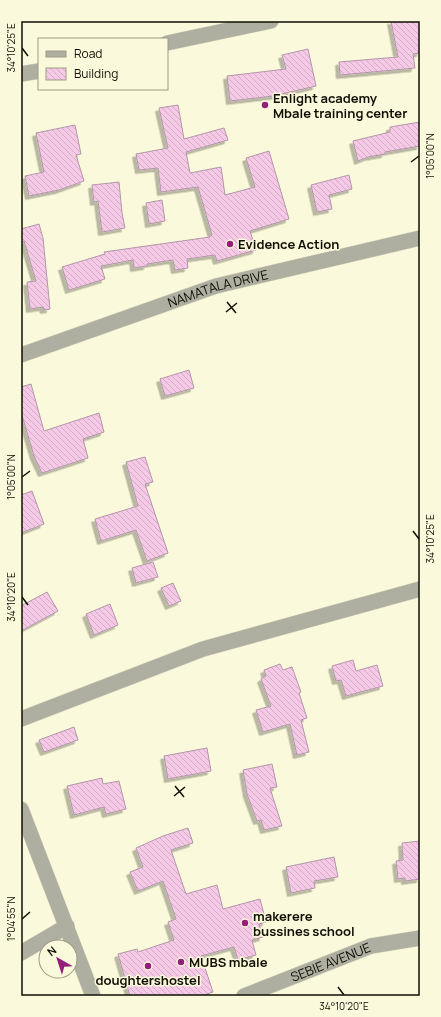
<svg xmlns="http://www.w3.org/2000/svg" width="441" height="1017" font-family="Manrope,sans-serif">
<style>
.building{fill:url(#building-back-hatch);stroke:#b197a8;filter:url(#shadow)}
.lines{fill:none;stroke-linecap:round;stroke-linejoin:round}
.minor-casing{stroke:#d5d4b9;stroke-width:16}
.minor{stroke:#aeaea1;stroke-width:15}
.ticks{fill:none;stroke:#0f0f05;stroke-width:1.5}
.poi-dot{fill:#951e7a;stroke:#fbf9db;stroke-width:1.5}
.labels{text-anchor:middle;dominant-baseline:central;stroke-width:3;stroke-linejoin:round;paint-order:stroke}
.poi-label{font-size:13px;font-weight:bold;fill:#0f0f05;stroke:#fbf9db;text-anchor:start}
.street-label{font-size:13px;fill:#0f0f05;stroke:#fbf9db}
.neatline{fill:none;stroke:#0f0f05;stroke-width:1.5}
.ticks-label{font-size:10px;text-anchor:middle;fill:#0f0f05}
</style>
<defs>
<pattern id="building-back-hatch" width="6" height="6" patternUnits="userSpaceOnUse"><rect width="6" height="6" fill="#f6c9e7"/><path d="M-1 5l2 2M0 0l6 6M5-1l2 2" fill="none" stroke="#d2abc5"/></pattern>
<filter id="shadow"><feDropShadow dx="-3.5" dy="3.5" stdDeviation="0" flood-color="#0004"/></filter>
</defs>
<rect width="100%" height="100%" fill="#fbf9db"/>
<path class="building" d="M 391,21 L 420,21 L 420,53 L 413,54 L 415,68 L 340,75 L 339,62 L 398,57 Z
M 308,49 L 316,86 L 273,96 L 230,101 L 227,76 L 286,69 L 282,55 Z
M 178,105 L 184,139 L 224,128 L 228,140 L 186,152 L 190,173 L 221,167 L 225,195 L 255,187 L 246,158 L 269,151 L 289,219 L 250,231 L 256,250 L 217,261 L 215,255 L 187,259 L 188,268 L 175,270 L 173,260 L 147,264 L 147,266 L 134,268 L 133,260 L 101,266 L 105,279 L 69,290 L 62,267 L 105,254 L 104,252 L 210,237 L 210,235 L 212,235 L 198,187 L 161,192 L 158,168 L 139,170 L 136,154 L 168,148 L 159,108 Z
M 420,122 L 420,146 L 385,152 L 385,154 L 368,157 L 358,161 L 353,141 L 390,132 L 390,127 Z
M 75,125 L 81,154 L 76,155 L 84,181 L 59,190 L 29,196 L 25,176 L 44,172 L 36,133 Z
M 349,175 L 352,189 L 329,195 L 332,209 L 317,212 L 311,185 Z
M 119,182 L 122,213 L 125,228 L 102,232 L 98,201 L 94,202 L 92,185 Z
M 162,200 L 165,221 L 149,224 L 146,203 Z
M 39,224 L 43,238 L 50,309 L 44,310 L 43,307 L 30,309 L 27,282 L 36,281 L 24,241 L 21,242 L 21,229 Z
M 189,370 L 194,388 L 165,396 L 160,379 Z
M 31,384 L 44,431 L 99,413 L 104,432 L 83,439 L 88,458 L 42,473 L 34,456 L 21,412 L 21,387 Z
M 145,457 L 153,482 L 145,484 L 168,553 L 147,561 L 136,530 L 101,541 L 95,519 L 138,506 L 126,462 Z
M 32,491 L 44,524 L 21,533 L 21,495 Z
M 153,562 L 158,577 L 136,583 L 132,568 Z
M 173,583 L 181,601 L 169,606 L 161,588 Z
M 47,592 L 58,611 L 21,631 L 21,606 Z
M 110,604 L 118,625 L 94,635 L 86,614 Z
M 353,660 L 356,671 L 377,665 L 383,686 L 346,696 L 341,680 L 336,681 L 332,666 Z
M 280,664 L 283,670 L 292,667 L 301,692 L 299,693 L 307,718 L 301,720 L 309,752 L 297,755 L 290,724 L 263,732 L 256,710 L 271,706 L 261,679 L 266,676 L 264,670 Z
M 74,727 L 78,740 L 44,752 L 39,740 Z
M 207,748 L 211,771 L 168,779 L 164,756 Z
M 272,764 L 277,787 L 270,788 L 282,826 L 264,830 L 261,820 L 257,821 L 247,794 L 243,770 Z
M 102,778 L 103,784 L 119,781 L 126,809 L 106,814 L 104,807 L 74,815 L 67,786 Z
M 188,828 L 193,843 L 171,850 L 186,894 L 217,885 L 223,909 L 260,899 L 266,922 L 259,924 L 263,937 L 252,940 L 256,955 L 238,960 L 234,947 L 201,956 L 213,992 L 201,996 L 130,996 L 118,954 L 137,949 L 138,952 L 174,940 L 168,922 L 176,919 L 163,881 L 138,891 L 130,872 L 143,867 L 136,848 L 163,836 Z
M 420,841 L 420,879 L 405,881 L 405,878 L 398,879 L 396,861 L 403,860 L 402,843 Z
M 334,857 L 338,877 L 314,881 L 315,888 L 291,893 L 286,867 Z"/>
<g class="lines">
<defs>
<g id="minor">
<path d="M 167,43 L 271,21"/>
<path d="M 21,74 L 39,71"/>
<path id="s1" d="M 21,355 L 216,286 L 420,238"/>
<path d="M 21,719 L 203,649 L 420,589"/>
<path d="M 21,809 L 93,996"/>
<path d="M 21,953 L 67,926"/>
<path id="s2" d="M 244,996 L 371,946 L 420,938"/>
</g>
</defs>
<use href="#minor" class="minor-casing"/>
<use href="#minor" class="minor"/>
</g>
<path class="ticks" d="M 22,48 L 28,56M 411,162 L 419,156M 227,302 L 236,313M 226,312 L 237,303M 22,477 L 30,471M 413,531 L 419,539M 22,597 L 28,605M 175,786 L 184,797M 174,796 L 185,787M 22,919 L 30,912M 338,987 L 344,995"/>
<g class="poi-dot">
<circle cx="265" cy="105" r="4"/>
<circle cx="230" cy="244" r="4"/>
<circle cx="245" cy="923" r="4"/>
<circle cx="181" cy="962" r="4"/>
<circle cx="148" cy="966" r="4"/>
</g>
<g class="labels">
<g class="poi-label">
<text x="273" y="98">Enlight academy<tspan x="273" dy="15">Mbale training center</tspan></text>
<text x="238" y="244">Evidence Action</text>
<text x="253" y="916">makerere<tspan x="253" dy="15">bussines school</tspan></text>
<text x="189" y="962">MUBS mbale</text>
<text x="148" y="980" text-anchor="middle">doughtershostel</text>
</g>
<g class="street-label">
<text stroke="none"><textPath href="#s1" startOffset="208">NAMATALA DRIVE</textPath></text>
<text stroke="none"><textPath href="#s2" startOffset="93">SEBIE AVENUE</textPath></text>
</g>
</g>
<rect width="441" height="1017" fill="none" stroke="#fbf9db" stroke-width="44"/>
<rect x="38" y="38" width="130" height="52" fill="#fbf9db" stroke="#9d9b85"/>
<rect x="46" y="51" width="20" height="6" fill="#aeaea1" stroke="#9d9b85"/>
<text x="74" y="58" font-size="12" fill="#0f0f05">Road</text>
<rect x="46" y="68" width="20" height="12" fill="url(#building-back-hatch)" stroke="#9d9b85"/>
<text x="74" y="78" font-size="12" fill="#0f0f05">Building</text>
<g transform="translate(58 959) rotate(321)"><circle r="19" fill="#fbf9db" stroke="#9d9b85"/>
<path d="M0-3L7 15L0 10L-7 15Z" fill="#951e7a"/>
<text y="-6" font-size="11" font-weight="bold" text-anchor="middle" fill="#0f0f05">N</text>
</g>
<rect x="22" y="22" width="397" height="973" class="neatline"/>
<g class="ticks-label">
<text transform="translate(11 48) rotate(-90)" y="4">34°10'25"E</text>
<text transform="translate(430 156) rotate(-90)" y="4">1°05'00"N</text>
<text transform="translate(11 477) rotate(-90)" y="4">1°05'00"N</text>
<text transform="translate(430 539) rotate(-90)" y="4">34°10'25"E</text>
<text transform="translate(11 597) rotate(-90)" y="4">34°10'20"E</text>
<text transform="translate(11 919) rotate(-90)" y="4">1°04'55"N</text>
<text x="344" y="1010">34°10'20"E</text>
</g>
</svg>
